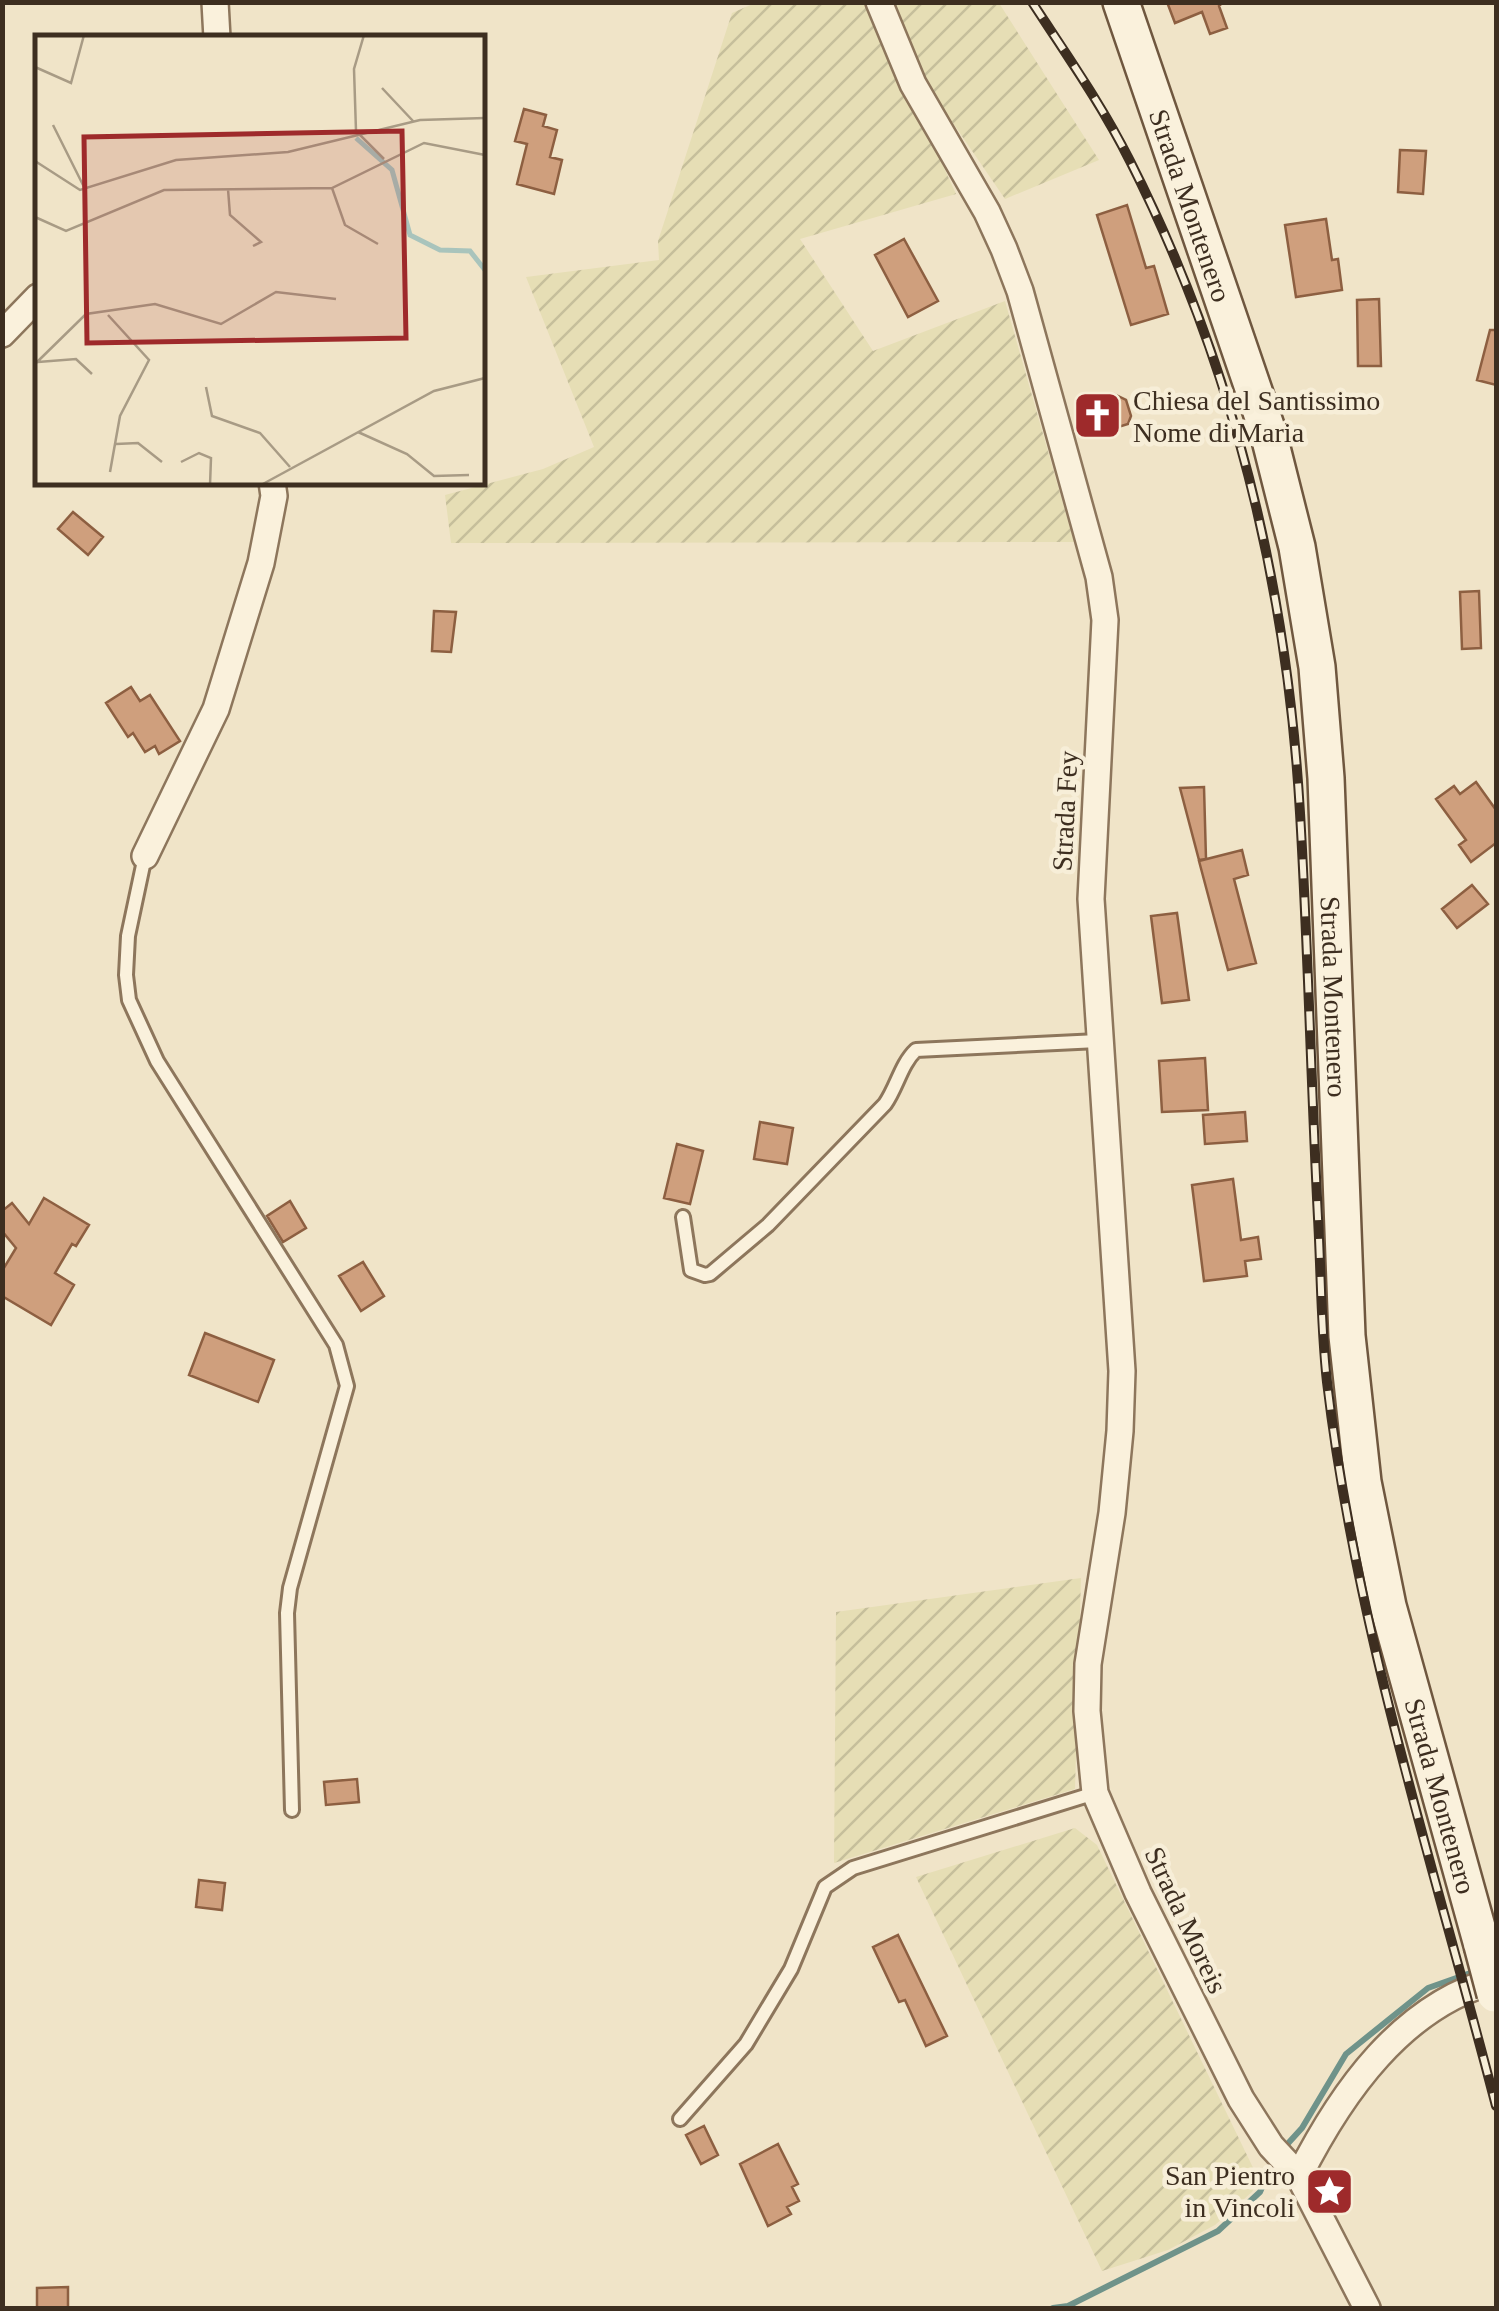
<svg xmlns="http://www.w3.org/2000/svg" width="1499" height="2311" font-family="'Times New Roman',serif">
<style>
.farmland{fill:url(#farmland-furrows)}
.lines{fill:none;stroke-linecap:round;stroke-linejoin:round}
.stream{stroke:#6f938a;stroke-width:6}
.building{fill:#cf9f7d;stroke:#8d5f41;stroke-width:2.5}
.lane-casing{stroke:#8d765c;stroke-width:18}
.street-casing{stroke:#8d765c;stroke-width:30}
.secondary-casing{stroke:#6f573f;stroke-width:40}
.lane{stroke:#faf1dc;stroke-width:12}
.street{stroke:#faf1dc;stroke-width:25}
.secondary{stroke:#faf1dc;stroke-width:35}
.rail-casing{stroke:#3d2e20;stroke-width:10}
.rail{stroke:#f7eed8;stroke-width:6;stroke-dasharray:19;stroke-linecap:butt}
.secondary-bridge-casing{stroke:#6f573f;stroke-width:40;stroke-linecap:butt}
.secondary-bridge{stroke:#faf1dc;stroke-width:35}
.labels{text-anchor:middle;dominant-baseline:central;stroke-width:9;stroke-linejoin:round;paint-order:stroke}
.street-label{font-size:28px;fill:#3d2e20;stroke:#f7eed8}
.poi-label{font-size:28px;fill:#3d2e20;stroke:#f7eed8;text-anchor:start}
.inset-river{fill:none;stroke:#a9c4bc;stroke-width:5}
.inset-road{fill:none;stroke:#a89b85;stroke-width:2.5}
.view{fill:#9e2a2b;fill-opacity:0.15;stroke:#9e2a2b;stroke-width:5}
.inset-edge{fill:none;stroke:#3d2e20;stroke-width:5}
</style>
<defs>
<pattern id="farmland-furrows" width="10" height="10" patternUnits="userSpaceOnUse" patternTransform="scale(2.5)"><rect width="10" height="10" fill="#e6deb5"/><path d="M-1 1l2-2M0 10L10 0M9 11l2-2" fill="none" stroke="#c6bf9b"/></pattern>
</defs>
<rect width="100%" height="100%" fill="#f0e4c8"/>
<path class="farmland" d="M 755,3 L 869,3 L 956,194 L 800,239 L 873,351 L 1005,301 L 1074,542 L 451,543 L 445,495 L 543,469 L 594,447 L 526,277 L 659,260 L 658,241 L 732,13 Z
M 890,3 L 999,3 L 1099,160 L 1005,199 L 916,69 Z
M 1081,1578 L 1075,1789 L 834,1863 L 836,1612 Z
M 1075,1828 L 1097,1845 L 1259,2180 L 1252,2192 L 1215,2225 L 1168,2250 L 1102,2271 L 916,1877 Z"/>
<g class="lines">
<path class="stream" d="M 1282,2150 L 1302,2128 L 1346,2054 L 1428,1988 L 1476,1971
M 1053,2308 L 1068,2306 L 1218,2231 L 1260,2192 L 1274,2160"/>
</g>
<path class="building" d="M 1167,2 L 1223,2 L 1219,6 L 1227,28 L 1210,34 L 1202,12 L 1175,23 Z
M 524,109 L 546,115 L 543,126 L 557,130 L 550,157 L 562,160 L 554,194 L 517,184 L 527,144 L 515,141 Z
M 1400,150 L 1426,151 L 1423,194 L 1398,192 Z
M 1127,205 L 1146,268 L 1154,266 L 1168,314 L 1131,325 L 1097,215 Z
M 1326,219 L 1332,260 L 1338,259 L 1342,290 L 1296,297 L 1285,225 Z
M 904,239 L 938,301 L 908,317 L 875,255 Z
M 1379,299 L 1381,366 L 1358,366 L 1357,300 Z
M 1490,330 L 1496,330 L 1496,385 L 1477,380 Z
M 1114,394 L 1126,400 L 1131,416 L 1128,424 L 1086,437 L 1079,404 Z
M 73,512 L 103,537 L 88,555 L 58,529 Z
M 1479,591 L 1481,648 L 1462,649 L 1460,592 Z
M 434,611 L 456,612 L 451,652 L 432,651 Z
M 131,687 L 140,701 L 150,695 L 180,741 L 159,754 L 155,746 L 145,752 L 133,733 L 128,737 L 106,703 Z
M 1476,782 L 1496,810 L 1496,843 L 1471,862 L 1459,845 L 1466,840 L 1436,799 L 1454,786 L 1460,794 Z
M 1204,787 L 1206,859 L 1199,860 L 1180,788 Z
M 1242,850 L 1248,875 L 1234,879 L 1256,963 L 1228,970 L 1199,861 Z
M 1472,885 L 1488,904 L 1457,928 L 1442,909 Z
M 1177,913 L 1189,1000 L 1162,1003 L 1151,916 Z
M 1205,1058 L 1208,1110 L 1162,1112 L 1159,1061 Z
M 1245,1112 L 1247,1141 L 1205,1144 L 1203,1115 Z
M 760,1122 L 793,1128 L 787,1164 L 754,1159 Z
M 677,1144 L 703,1151 L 690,1204 L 664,1198 Z
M 1233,1179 L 1241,1240 L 1258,1237 L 1261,1259 L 1245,1261 L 1247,1276 L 1204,1281 L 1192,1185 Z
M 44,1198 L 89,1225 L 76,1246 L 72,1244 L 55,1273 L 74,1285 L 51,1325 L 2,1296 L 2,1271 L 16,1248 L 2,1231 L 2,1211 L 12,1203 L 29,1224 Z
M 290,1201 L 306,1228 L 283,1242 L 267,1216 Z
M 363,1262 L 384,1296 L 361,1311 L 339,1276 Z
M 205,1333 L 274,1360 L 258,1402 L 189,1375 Z
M 357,1779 L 359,1802 L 326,1805 L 324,1782 Z
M 199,1880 L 225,1883 L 222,1910 L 196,1907 Z
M 898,1935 L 947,2036 L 926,2046 L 905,2000 L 899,2002 L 873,1947 Z
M 704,2126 L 718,2155 L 701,2164 L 686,2135 Z
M 778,2144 L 798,2184 L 792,2187 L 799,2201 L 787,2207 L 791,2214 L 768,2226 L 740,2164 Z
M 68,2287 L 68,2308 L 37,2308 L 37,2288 Z"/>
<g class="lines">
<defs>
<path id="lane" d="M 145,856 L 128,936 L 126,975 L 129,1000 L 157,1061 L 336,1345 L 347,1386 L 290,1588 L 287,1613 L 292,1810
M 683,1217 L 691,1270 L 705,1275 L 710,1274 L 768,1225 L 885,1104 C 897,1087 901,1064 916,1050 L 1098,1041
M 680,2119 L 746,2044 L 791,1969 L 825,1887 L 853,1868 L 1095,1793"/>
<path id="street" d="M 215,2 L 217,38
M 879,2 L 913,84 L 987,212 L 1004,249 L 1020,291 L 1099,577 L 1105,620 L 1091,899 L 1122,1371 L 1120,1431 L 1112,1513 L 1088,1664 L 1087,1711 L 1095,1793 L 1138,1893 L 1241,2099 L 1271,2146 L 1299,2176 L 1367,2308
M 2,334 L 38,297
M 145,856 L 216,709 L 261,563 L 274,496 L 272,482
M 1299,2176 C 1341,2093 1402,2005 1496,1980"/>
<g id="secondary">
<path id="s1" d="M 1121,2 L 1268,432 L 1297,547 L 1317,667 L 1326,778 L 1347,1336 L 1363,1482 L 1388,1606 L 1482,1945"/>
</g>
</defs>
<use href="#lane" class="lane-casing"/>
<use href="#street" class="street-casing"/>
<use href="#secondary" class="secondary-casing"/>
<use href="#lane" class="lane"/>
<use href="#street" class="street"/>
<use href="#secondary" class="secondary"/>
<defs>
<path id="rail" d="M 1032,2 C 1066,54 1102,105 1130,161 C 1233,364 1287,585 1300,813 C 1308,948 1311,1083 1318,1218 C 1321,1272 1321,1328 1327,1382 C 1356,1629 1434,1866 1496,2106"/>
</defs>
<use href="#rail" class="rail-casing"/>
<use href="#rail" class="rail"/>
<defs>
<path id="secondary-bridge" d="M 1482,1945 L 1495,1994"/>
</defs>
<use href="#secondary-bridge" class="secondary-bridge-casing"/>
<use href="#secondary-bridge" class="secondary-bridge"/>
</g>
<defs>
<symbol id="church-square" viewBox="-11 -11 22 22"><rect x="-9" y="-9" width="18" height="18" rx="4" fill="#9e2a2b" stroke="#f7eed8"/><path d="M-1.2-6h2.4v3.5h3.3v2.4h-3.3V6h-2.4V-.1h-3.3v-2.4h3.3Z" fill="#fff"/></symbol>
<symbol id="sight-square" viewBox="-11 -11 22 22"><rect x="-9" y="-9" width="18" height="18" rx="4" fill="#9e2a2b" stroke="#f7eed8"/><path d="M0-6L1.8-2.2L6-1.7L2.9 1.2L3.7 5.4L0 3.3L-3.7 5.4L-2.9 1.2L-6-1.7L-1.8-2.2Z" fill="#fff"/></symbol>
</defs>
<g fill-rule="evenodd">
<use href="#church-square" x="1070" y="388" width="55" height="55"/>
<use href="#sight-square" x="1302" y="2164" width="55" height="55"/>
</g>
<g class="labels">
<g class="street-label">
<text stroke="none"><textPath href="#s1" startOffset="215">Strada Montenero</textPath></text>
<text transform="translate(1065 811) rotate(-87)">Strada Fey</text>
<text stroke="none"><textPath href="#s1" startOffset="1025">Strada Montenero</textPath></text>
<text stroke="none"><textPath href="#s1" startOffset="1835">Strada Montenero</textPath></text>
<text transform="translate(1186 1920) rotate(65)">Strada Moreis</text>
</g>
<g class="poi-label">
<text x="1133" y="400">Chiesa del Santissimo<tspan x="1133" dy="32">Nome di Maria</tspan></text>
<text x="1295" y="2175" text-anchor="end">San Pientro<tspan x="1295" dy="32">in Vincoli</tspan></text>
</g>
</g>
<g transform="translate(35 35)">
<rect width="450" height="450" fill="#f0e4c8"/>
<path class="inset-river" d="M 321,103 L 357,135 L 375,200 L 405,215 L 435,216 L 450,235"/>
<path class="inset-road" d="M 329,0 L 319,34 L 321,96 L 349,124M 0,32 L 36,48 L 49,0M 347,53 L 378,86M 18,90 L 50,154M 0,126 L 45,155 L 141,125 L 253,117 L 385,85 L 450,83M 297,153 L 310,190 L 343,209M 193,154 L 195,180 L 226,207 L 218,211M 0,182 L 31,196 L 129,155 L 297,153 L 389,108 L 450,120M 73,280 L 114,325 L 85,381 L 75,437M 3,327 L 41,324 L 57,339M 0,329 L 51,279 L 120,269 L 186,289 L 241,257 L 301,264M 171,352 L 177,381 L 225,398 L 255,432M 323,397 L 372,419 L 399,441 L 434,440M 81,409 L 103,408 L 127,427M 146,427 L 164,418 L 176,423 L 175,450M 226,450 L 399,356 L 450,343"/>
<path class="view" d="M 367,96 L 371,303 L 52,308 L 49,102 Z"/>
<rect width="450" height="450" class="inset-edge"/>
</g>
<rect width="1499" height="2311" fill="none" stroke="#3d2e20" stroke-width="10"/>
</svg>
